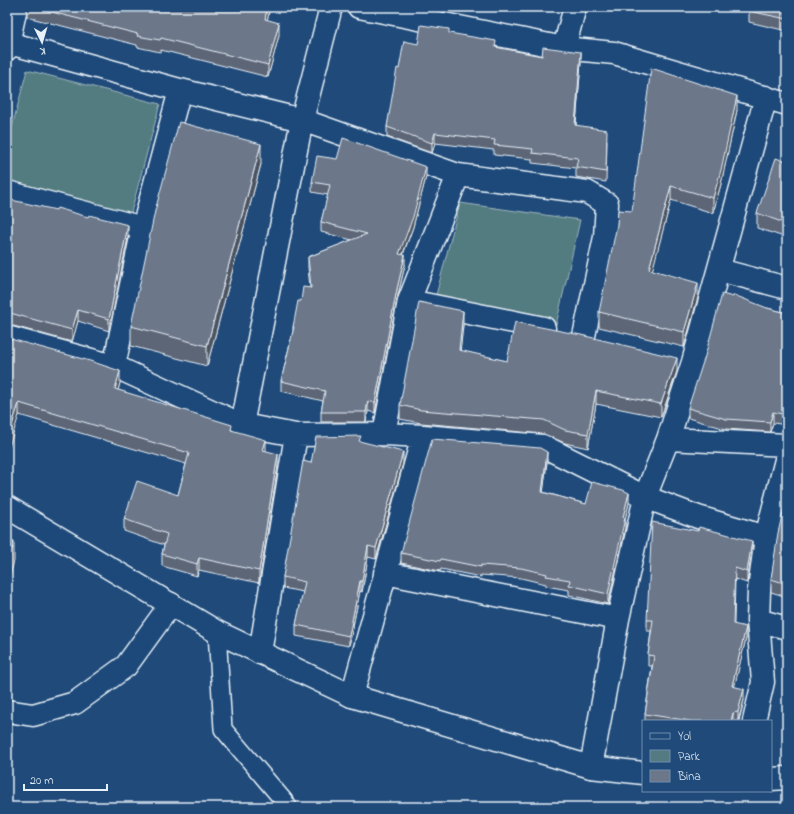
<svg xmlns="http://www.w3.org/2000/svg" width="794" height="814" font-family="'Indie Flower',sans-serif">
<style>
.green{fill:#537b81;stroke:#9eb6bc}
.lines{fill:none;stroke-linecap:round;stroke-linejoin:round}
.lane-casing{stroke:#e8f1f8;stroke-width:20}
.street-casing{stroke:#e8f1f8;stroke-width:25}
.secondary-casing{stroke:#e8f1f8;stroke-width:25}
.lane{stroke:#1f4a7a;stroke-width:17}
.street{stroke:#1f4a7a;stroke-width:22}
.secondary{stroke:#1f4a7a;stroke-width:22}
.wall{fill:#5d6677;stroke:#e8f1f8}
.shaded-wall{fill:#4c5361;stroke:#e8f1f8}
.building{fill:#6c778a;stroke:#e8f1f8}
</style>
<rect width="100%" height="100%" fill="#1f4a7a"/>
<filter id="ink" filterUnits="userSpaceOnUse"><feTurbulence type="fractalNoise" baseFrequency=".025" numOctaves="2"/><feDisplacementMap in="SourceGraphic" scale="8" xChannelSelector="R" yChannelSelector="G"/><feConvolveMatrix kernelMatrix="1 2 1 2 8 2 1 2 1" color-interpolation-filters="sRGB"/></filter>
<g filter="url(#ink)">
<path class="green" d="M 27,70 L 160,104 L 130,216 L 7,184 L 7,146 Z
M 460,203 L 580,220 L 556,325 L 435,299 Z"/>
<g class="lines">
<defs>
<path id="lane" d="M 217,632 L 223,729 L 284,801 L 288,807"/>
<path id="street" d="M 331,7 L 302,120 L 242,425 L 296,435 L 384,434 L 423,436 L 543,446 L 645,497 L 698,517 L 766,537
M 359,7 L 564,48 L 614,53 L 787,104
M 9,43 L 180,90 L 302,120 L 458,175 L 587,192 L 607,204 L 605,237 L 584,336
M 564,48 L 575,7
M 7,49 L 16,7
M 7,192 L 143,228
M 719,270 L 787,288
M 409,301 L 544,328
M 7,337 L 114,366 L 242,425
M 114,366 L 143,228 L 180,90
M 384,434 L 409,301 L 458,175
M 668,439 L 787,445
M 385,573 L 618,619
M 758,620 L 787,628
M 260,653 L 296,435
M 352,696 L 423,436
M 7,711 L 33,715 L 75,703 L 126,666 L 171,604
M 754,721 L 763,682 L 758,620 L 759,590 L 766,537 L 787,456
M 591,767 L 618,619 L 645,497 L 668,439 L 693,362 L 766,97"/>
<path id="secondary" d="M 7,507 L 217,632 L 352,696 L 591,767 L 643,773
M 771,779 L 787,778"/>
</defs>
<use href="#lane" class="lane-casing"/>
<use href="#street" class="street-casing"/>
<use href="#secondary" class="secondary-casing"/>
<use href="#lane" class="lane"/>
<use href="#street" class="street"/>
<use href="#secondary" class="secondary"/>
</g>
<path class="wall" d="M 27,7 L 270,7 L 267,20 L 279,35 L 268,77 L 161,50 L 160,52 L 137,47 L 137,45 L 27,17 Z
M 787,7 L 787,31 L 749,22 L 749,11 Z
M 449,34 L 496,47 L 542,56 L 581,62 L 576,125 L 607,140 L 606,182 L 576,177 L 576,168 L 532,163 L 532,159 L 494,155 L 494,150 L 435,143 L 432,153 L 387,137 L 387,127 L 399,69 L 418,44 Z
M 737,110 L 721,184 L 713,213 L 671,200 L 652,270 L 698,297 L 684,347 L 599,327 L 599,312 L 632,211 Z
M 787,162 L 787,238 L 757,228 L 757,213 Z
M 261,164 L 207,366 L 131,346 L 131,326 Z
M 426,177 L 413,227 L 403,255 L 405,265 L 397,299 L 375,413 L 368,411 L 366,422 L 321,422 L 321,412 L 323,401 L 281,391 L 281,381 L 293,331 L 293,327 L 301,301 L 310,288 L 308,267 L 308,257 L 352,240 L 321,232 L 321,222 L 328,195 L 312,192 L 312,182 Z
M 7,199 L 128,237 L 109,331 L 78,321 L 72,342 L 10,325 L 7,325 Z
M 767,308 L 787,313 L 787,425 L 773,423 L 770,432 L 726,429 L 688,418 L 688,408 Z
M 463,325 L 460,351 L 507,361 L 677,371 L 661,417 L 596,404 L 588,448 L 565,443 L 544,434 L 421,423 L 400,419 L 400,405 Z
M 7,338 L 120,383 L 118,390 L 232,430 L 266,451 L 278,466 L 259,583 L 199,570 L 197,576 L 162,566 L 162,554 L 164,545 L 124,531 L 124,519 L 178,495 L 186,464 L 19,415 Z
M 361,442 L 403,463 L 376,559 L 368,557 L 362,592 L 360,591 L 349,646 L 296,636 L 296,625 L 303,592 L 283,588 L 283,577 L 311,463 Z
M 547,462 L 543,492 L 586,504 L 629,503 L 625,519 L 625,528 L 608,604 L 569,595 L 569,590 L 546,586 L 546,584 L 521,578 L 481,575 L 481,577 L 441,569 L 440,571 L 401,563 L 401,553 Z
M 787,494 L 787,597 L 771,592 L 771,579 Z
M 752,551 L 747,583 L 735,579 L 734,624 L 746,638 L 734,687 L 744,700 L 739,721 L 645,721 L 645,714 L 652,666 L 648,666 L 648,655 L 651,631 L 647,631 L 647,620 Z"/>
<path class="shaded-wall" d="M 267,7 L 270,7 L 265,31 L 265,19 Z
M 279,23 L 279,35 L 268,77 L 268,65 Z
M 581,52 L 581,62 L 575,135 L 575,125 Z
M 737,96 L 737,110 L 721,184 L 713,213 L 713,198 Z
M 435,133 L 435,143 L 432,153 L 432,143 Z
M 261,144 L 261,164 L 207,366 L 207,346 Z
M 426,167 L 426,177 L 413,227 L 399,264 L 399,254 Z
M 671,186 L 671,200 L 649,283 L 649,269 Z
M 128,225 L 128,237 L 109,331 L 109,319 Z
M 405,255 L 405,265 L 397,299 L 375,413 L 375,403 L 397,289 Z
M 698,283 L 698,297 L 684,347 L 684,332 Z
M 78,310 L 78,321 L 72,342 L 72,330 Z
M 463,311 L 463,325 L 459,364 L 459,350 Z
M 677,358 L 677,371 L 661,417 L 661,404 Z
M 120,371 L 120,383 L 115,401 L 115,389 Z
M 596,391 L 596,404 L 588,448 L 588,434 Z
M 368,401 L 368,411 L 366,422 L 366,412 Z
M 19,403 L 19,415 L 7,453 L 7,441 Z
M 773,412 L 773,423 L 770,432 L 770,422 Z
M 266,440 L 266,452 L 263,450 Z
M 403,452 L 403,463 L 376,559 L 376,548 Z
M 547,452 L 547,462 L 542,502 L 542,492 Z
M 278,454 L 278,466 L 259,583 L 259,571 Z
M 629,493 L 629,503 L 625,519 L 625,528 L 608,604 L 608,594 L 623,517 Z
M 14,541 L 14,561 L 7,586 L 7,567 Z
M 752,541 L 752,551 L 747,583 L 747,572 Z
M 368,546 L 368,557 L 362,592 L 362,581 Z
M 199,558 L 199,570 L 197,576 L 197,564 Z
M 360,581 L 360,591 L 349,646 L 349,636 Z
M 746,627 L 746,638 L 732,697 L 732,686 Z
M 744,689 L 744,700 L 738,721 L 738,712 Z
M 733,713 L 733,721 L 731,721 Z"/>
<path class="building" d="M 32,7 L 267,7 L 265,19 L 279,23 L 268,65 L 161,38 L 160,40 L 137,36 L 138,34 Z
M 750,7 L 787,7 L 787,19 L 749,11 Z
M 421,25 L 449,29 L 449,33 L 496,41 L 495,47 L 542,56 L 543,47 L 581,52 L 575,125 L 607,130 L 606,172 L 576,167 L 578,158 L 532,153 L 533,149 L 494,145 L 495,140 L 435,133 L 432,143 L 387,127 L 397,68 L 399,69 L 404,41 L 418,44 Z
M 651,68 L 737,96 L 721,170 L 713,198 L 671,186 L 649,269 L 698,283 L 684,332 L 599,312 L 617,225 L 618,210 L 632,211 Z
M 179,122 L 261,144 L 207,346 L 131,326 L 155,211 Z
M 343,138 L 426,167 L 413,217 L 399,254 L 405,255 L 397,289 L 375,403 L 368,401 L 366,412 L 321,412 L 325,391 L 281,381 L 294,327 L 293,327 L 298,301 L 301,301 L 303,287 L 311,288 L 308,257 L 367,234 L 321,222 L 330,185 L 312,182 L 317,156 L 337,159 Z
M 776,158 L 787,162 L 787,224 L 757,213 Z
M 7,199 L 56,210 L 57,208 L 88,217 L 89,215 L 128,225 L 109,319 L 78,310 L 72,330 L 10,313 L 7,313 Z
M 722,294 L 733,297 L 734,295 L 767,308 L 787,313 L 787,415 L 773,412 L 770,422 L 726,419 L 688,408 L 705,356 Z
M 419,302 L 463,311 L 459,350 L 507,361 L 515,322 L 581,335 L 677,358 L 661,404 L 596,391 L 588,434 L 565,430 L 544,420 L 421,410 L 400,405 Z
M 7,338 L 90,361 L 120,371 L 115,389 L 232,425 L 231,430 L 266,440 L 263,450 L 278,454 L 259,571 L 199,558 L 197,564 L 162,554 L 167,534 L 124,519 L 137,481 L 178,495 L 189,453 L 19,403 L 7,441 Z
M 361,436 L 359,441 L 403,452 L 376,548 L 368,546 L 362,581 L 360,581 L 349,636 L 296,625 L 305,582 L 283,577 L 303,461 L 311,463 L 316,437 Z
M 432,439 L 540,448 L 547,452 L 542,492 L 586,504 L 592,482 L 623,490 L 629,493 L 623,517 L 625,518 L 608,594 L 569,585 L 570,580 L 546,576 L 547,574 L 521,568 L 481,565 L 481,567 L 441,559 L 440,561 L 401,553 Z
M 787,494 L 787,584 L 771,579 L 778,533 Z
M 652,522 L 698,531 L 699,527 L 752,541 L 747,572 L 735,568 L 733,624 L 746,627 L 732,686 L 744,689 L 738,712 L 733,713 L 731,721 L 691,721 L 645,714 L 654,656 L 648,655 L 653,620 L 647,620 Z
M 7,540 L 14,541 L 7,567 Z"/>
</g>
<rect width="794" height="814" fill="none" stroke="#1f4a7a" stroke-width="24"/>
<rect x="12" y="12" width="770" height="790" fill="none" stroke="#e8f1f8" stroke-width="1.5" filter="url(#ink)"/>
<rect x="642" y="720" width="130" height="72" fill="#1f4a7a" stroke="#6f8dac"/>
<rect x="650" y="733" width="20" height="6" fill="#1f4a7a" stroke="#6f8dac"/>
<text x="678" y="740" font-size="12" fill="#e8f1f8">Yol</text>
<rect x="650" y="750" width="20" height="12" fill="#537b81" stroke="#6f8dac"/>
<text x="678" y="760" font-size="12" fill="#e8f1f8">Park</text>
<rect x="650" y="770" width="20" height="12" fill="#6c778a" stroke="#6f8dac"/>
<text x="678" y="780" font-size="12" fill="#e8f1f8">Bina</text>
<g transform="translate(42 42) rotate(175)" stroke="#1f4a7a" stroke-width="3" paint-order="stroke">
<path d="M0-3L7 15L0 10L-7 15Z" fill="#e8f1f8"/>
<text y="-6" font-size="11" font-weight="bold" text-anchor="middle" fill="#e8f1f8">K</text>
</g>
<path d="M24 784v6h83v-6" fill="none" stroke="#e8f1f8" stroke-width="2"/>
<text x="30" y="784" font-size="12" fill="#e8f1f8" stroke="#1f4a7a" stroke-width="3" paint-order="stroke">20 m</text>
</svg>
